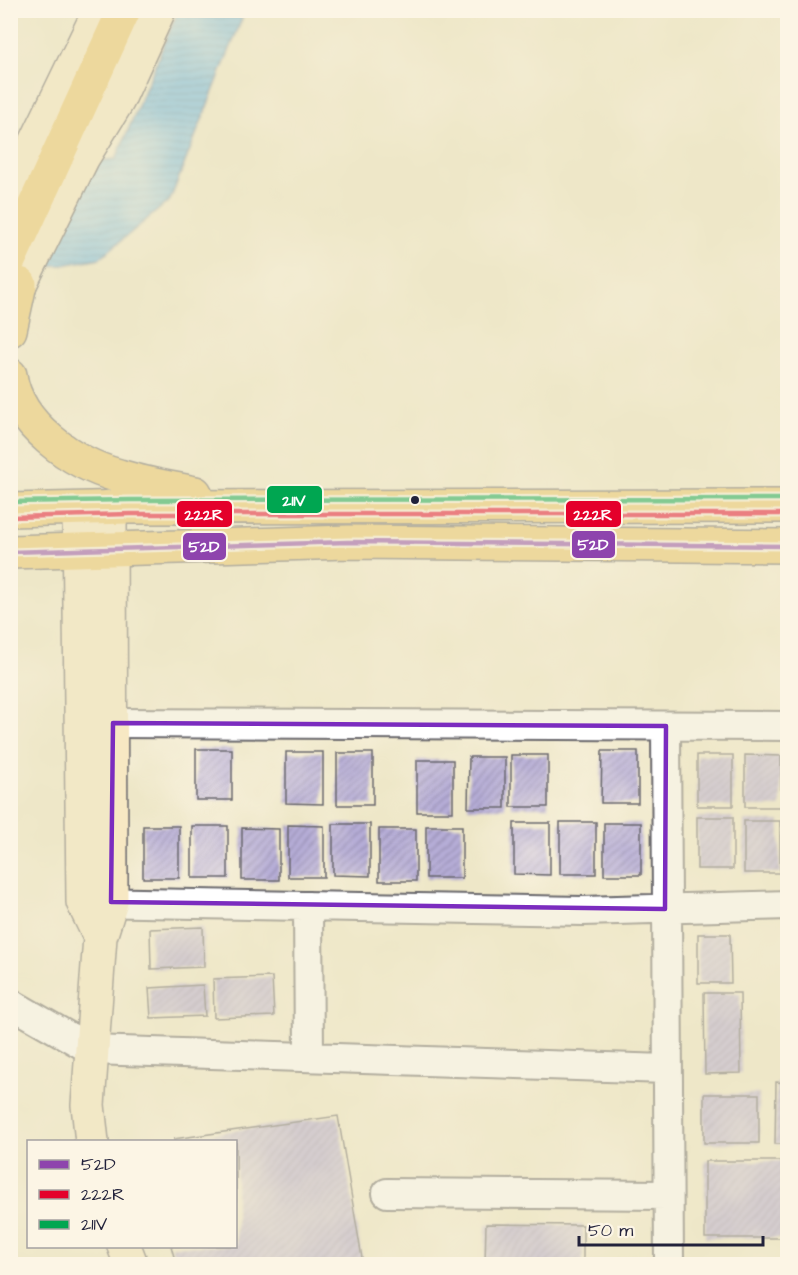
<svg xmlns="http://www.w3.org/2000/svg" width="798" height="1275" font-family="'Architects Daughter',sans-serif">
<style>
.water{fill:url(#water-rules);stroke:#486e91;stroke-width:1.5}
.building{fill:url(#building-hatch)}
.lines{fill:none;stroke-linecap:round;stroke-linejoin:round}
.street-casing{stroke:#69676c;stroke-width:32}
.secondary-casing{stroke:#69676c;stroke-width:36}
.primary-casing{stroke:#69676c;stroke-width:36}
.street{stroke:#fff;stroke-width:28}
.secondary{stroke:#f7e8c3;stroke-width:33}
.primary{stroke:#ebc669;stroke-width:33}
.bus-1-casing{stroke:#fcf5e5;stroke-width:9}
.bus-2-casing{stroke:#fcf5e5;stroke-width:9}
.bus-3-casing{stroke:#fcf5e5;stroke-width:9}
.bus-1{stroke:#8e44ad;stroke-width:4.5}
.bus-2{stroke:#e4002b;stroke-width:4.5}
.bus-3{stroke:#00a651;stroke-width:4.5}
.marked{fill:none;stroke:#7b2cbf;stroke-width:4.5;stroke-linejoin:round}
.bus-dot{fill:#22223b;stroke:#fcf5e5;stroke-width:2}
.line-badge{stroke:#fcf5e5;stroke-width:2}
.badge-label{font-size:16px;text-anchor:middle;font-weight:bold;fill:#fff}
</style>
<defs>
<pattern id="water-rules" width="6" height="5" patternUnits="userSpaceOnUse" patternTransform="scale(1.5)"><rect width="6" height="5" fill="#6db9e7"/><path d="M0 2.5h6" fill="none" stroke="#5996bc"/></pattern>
<pattern id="building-hatch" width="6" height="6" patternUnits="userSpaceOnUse" patternTransform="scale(1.5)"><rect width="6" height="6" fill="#b6add7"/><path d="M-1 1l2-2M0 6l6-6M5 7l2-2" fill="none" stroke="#948cb0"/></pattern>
</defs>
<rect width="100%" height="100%" fill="#fcf5e5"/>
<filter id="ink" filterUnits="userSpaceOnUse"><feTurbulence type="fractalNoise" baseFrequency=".0167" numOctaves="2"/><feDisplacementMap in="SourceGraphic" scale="12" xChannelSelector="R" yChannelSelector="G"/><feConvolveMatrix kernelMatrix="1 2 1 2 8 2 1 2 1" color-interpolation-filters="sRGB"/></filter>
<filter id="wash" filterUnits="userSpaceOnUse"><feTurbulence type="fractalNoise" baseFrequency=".008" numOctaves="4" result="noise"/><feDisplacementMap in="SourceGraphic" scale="24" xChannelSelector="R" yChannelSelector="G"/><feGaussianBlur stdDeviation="1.35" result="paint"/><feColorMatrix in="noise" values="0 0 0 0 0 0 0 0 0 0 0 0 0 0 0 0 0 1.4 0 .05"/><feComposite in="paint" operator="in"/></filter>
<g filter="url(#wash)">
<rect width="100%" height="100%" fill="#eee7c8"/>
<path class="water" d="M 178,11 L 245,11 L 170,200 L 100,258 L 62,265 L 11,266 L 10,169 L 116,159 Z"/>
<g id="blocks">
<path class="building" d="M 196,749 L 232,749 L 232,800 L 196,800 Z
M 602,751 L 638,751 L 638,803 L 601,803 Z
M 286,752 L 323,752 L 323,804 L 286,803 Z
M 337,753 L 373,753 L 373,805 L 337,805 Z
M 511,755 L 548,755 L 548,807 L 511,807 Z
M 697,755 L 733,755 L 733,806 L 697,806 Z
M 745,755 L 781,756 L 781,807 L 745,807 Z
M 469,757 L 505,757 L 505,808 L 468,808 Z
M 417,760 L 453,760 L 453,812 L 417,812 Z
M 697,817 L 733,817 L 733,869 L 697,869 Z
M 744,821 L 780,821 L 780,873 L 744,873 Z
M 560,822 L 596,822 L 596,874 L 560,874 Z
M 514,823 L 550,823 L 550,875 L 514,874 Z
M 604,823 L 641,823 L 641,875 L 604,875 Z
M 333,824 L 370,824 L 370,876 L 333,875 Z
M 288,825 L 324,826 L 324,877 L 288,877 Z
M 143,826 L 179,826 L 179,878 L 143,878 Z
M 192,826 L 228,826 L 228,878 L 192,878 Z
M 426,826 L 462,826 L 462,878 L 426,878 Z
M 242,828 L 279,829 L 279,880 L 242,880 Z
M 379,829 L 416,829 L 416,881 L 379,881 Z
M 203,927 L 204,967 L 151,969 L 150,929 Z
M 698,934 L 730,934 L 731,983 L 698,983 Z
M 272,977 L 274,1016 L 214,1018 L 213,979 Z
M 203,985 L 205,1016 L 151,1018 L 149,988 Z
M 704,993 L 740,993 L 741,1073 L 705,1074 Z
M 776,1082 L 788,1083 L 788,1144 L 775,1144 Z
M 704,1094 L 759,1094 L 759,1143 L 704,1143 Z
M 338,1116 L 363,1264 L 176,1264 L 171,1246 L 236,1246 L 236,1142 L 174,1142 L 174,1139 Z
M 705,1161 L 784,1161 L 784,1238 L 705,1238 Z
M 486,1224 L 583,1225 L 583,1264 L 485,1264 Z"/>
</g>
</g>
<g filter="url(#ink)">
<use href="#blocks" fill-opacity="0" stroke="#69676c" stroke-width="1.5"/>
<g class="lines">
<defs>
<path id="street" d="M 113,723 L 788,726
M 666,726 L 669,1264
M 88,902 L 583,911 L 788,905
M 308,906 L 309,1057
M 10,1003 L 92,1050 L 666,1069
M 387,1193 L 668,1195"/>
<path id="secondary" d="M 10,196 L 100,10
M 20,284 L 83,157 L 118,100 L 159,10
M 79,509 L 83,902 L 100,937
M 92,1142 L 88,1105 L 100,937 L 111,902 L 110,507
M 124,1246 L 131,1264"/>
<path id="primary" d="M 10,259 L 124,10
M 10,330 L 20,284
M 10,375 C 17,425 72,463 119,476 C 144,484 170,488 195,493
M 10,510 L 130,507 L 788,506
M 10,552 L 348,542 L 788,546"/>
</defs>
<use href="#street" class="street-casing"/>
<use href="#secondary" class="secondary-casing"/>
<use href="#primary" class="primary-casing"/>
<use href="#street" class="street"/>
<use href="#secondary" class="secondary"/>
<use href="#primary" class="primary"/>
<defs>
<path id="bus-1" d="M 10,552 L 348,542 L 788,546"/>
<path id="bus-2" d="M 10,517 L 130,514 L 788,514"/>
<path id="bus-3" d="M 10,502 L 130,500 L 788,499"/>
</defs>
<use href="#bus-1" class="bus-1-casing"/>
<use href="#bus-2" class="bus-2-casing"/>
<use href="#bus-3" class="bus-3-casing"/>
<use href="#bus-1" class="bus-1"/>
<use href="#bus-2" class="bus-2"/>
<use href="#bus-3" class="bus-3"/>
</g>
</g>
<path d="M0 0H798V1275H0ZM 113,723 L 666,726 L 665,909 L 111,902 Z" fill="#eee7c8" fill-opacity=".55" fill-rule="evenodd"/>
<path class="marked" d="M 113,723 L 666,726 L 665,909 L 111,902 Z"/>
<circle class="bus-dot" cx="415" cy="500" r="5"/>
<g class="line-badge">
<rect x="266" y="485" width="57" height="29" rx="6" fill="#00a651"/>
<rect x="176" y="500" width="57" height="28" rx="6" fill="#e4002b"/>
<rect x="565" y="500" width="57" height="28" rx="6" fill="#e4002b"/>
<rect x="571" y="530" width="45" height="29" rx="6" fill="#8e44ad"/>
<rect x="182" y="532" width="45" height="29" rx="6" fill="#8e44ad"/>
</g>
<g class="badge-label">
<text x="294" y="506">211V</text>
<text x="204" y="520">222R</text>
<text x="593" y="520">222R</text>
<text x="593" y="550">52D</text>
<text x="204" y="552">52D</text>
</g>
<rect width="798" height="1275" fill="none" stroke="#fcf5e5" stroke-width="36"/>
<rect x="27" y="1140" width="210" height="108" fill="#fcf5e5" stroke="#a5a1a1" stroke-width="1.5"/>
<rect x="39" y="1160" width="30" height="9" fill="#8e44ad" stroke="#a5a1a1" stroke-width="1.5"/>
<text x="81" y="1170" font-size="18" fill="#22223b">52D</text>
<rect x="39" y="1190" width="30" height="9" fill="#e4002b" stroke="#a5a1a1" stroke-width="1.5"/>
<text x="81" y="1200" font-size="18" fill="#22223b">222R</text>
<rect x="39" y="1220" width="30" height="9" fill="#00a651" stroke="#a5a1a1" stroke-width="1.5"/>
<text x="81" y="1230" font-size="18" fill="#22223b">211V</text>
<path d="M579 1236v9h184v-9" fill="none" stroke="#22223b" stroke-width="3"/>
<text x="588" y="1236" font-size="18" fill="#22223b" stroke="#fcf5e5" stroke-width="4.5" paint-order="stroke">50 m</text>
</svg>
